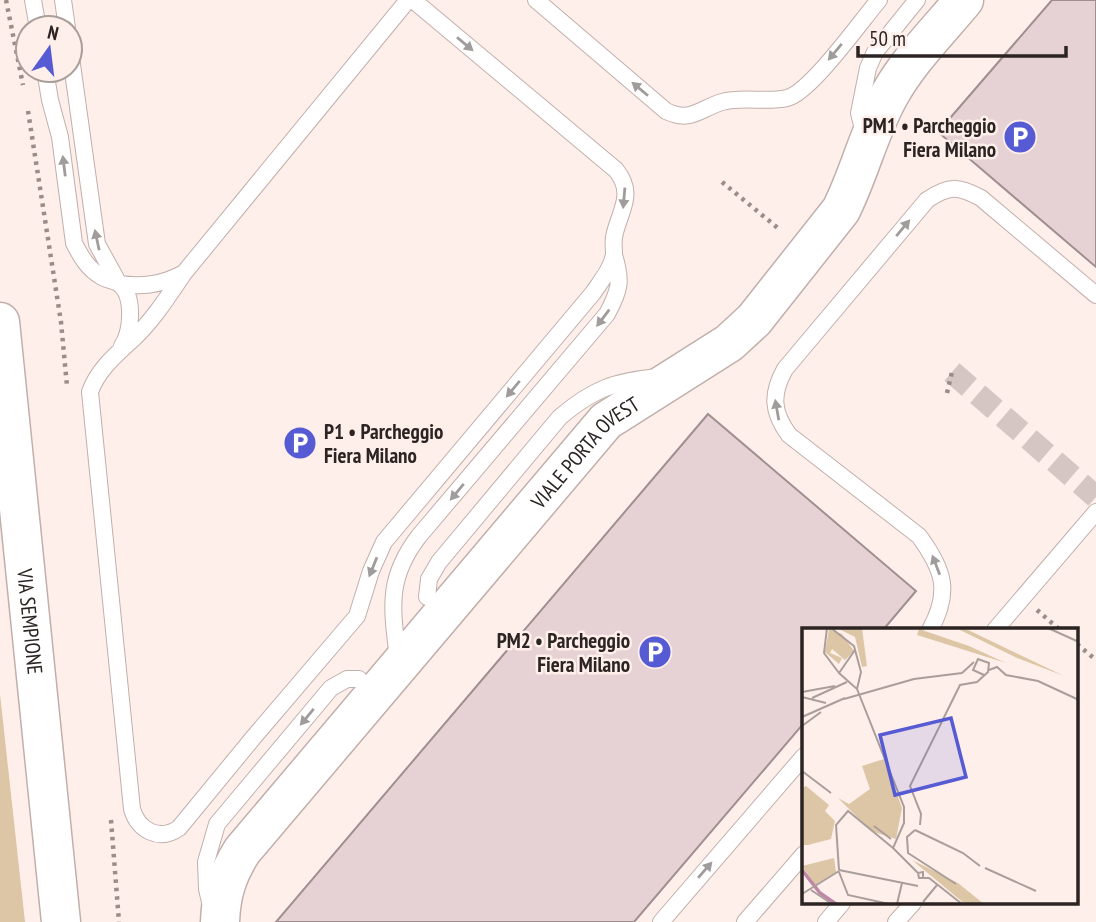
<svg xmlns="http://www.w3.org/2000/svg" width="1096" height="922" font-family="'PT Sans Narrow',sans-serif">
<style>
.green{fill:#ddc6a5}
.building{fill:#e6d2d4;stroke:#a18e91;stroke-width:2}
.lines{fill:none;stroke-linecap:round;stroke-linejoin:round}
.pedestrian-tunnel{stroke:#d5c6c3;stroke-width:23;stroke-dasharray:23 11;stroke-linecap:butt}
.service-casing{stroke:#c1afab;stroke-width:18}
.tertiary-casing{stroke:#c1afab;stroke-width:41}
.primary-casing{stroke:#c1afab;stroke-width:41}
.path{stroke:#998d8a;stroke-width:4.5;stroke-dasharray:3.5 5;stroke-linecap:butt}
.service{stroke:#fff;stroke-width:16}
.tertiary{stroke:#fff;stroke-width:38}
.primary{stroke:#fff;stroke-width:38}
.oneway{fill:#a09c9c}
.labels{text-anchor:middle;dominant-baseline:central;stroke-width:5;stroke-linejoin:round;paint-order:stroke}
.poi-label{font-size:21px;font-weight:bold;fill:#2b2423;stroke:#ffefeb;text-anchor:end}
.street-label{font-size:21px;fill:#2b2423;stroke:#ffefeb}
.inset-river{fill:none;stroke:#be87a5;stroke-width:3.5}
.inset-road{fill:none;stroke:#aa9e9b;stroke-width:2}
.view{fill:#575bd3;fill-opacity:0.15;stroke:#575bd3;stroke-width:3.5}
.inset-edge{fill:none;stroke:#2b2423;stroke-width:3.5}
</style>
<rect width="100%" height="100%" fill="#ffefeb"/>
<path class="green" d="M 0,694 L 25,922 L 0,922 Z"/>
<path class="building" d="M 1052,0 L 1096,0 L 1096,267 L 938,132 Z
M 708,414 L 916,591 L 883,630 L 804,630 L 804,723 L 634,922 L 276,922 Z"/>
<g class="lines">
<path class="pedestrian-tunnel" d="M 952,372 L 1096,497"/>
<defs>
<path id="service" d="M 33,0 L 38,28
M 63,0 L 67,28
M 408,0 L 184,273 C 169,295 154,319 134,338 C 117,354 98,369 90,392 L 132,809 C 138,830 159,842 179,828 L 253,738 L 357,616 L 371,571 L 384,542 L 593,293 C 601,281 612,268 614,254 C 614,248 613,243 614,237 C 619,211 636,195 616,170 L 413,0
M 536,0 L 666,111 C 691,123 699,109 722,102 C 743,96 766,103 787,98 C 810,93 861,21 879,0
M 70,50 L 97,244 L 119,284 C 142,287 161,285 182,274
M 45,70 L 50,100 L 60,137 L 74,243 C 81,257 88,269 102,277 C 107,280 113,280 118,283 C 135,294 132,331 122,346
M 864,133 L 859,113 L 868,68 L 875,52 L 917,0
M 427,597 L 429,579 L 439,562 L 560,417 C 593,389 615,381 658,377
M 930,630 C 951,592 944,570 919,536 L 789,435 C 772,412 771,394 785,369 L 927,200 C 949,185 958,186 981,198 L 1096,295
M 995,630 L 1096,512
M 398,659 C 392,608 386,579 419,536 L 607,314 C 620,290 622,281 614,255
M 210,902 L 207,889 L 206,862 L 217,824 L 331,688 L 347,679 L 359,679
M 661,922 L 804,756
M 745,922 L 804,854
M 826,922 L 842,903
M 896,922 L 913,903"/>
<g id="tertiary">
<path id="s1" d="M 220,922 C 221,894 227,875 242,851 L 606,421 L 729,343 L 754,320 L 841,210 C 860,172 869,131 890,94 C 909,60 939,30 964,0"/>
</g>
<g id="primary">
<path id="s2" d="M 0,322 L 61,922"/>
</g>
</defs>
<use href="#service" class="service-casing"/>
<use href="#tertiary" class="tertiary-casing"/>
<use href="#primary" class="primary-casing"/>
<path class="path" d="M 6,0 L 23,85
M 28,111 L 61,322 L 67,386
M 722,182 L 779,229
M 947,393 L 952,372
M 1037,610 L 1060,630
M 1077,644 L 1096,660
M 111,820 L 119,922"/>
<use href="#service" class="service"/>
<use href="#tertiary" class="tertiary"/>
<use href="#primary" class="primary"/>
</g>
<defs><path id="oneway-solid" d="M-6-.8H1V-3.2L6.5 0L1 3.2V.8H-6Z" transform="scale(1.75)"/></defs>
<g class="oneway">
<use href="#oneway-solid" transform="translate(465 44) rotate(40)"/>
<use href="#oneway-solid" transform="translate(835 52) rotate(130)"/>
<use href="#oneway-solid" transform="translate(640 89) rotate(-140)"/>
<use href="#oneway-solid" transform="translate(64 166) rotate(-97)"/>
<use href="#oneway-solid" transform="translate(624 198) rotate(95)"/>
<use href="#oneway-solid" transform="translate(903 228) rotate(-50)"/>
<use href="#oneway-solid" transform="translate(97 240) rotate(-102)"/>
<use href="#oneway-solid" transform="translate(603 318) rotate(127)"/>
<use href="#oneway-solid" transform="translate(513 389) rotate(130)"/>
<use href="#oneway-solid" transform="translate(777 410) rotate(-100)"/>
<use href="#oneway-solid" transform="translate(457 492) rotate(130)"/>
<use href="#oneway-solid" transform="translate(936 565) rotate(-111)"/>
<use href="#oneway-solid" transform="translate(373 567) rotate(112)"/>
<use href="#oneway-solid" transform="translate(307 717) rotate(130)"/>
<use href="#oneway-solid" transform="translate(705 870) rotate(-49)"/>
</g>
<defs>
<symbol id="parking-disc" viewBox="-11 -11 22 22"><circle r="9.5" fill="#575bd3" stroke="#ffefeb"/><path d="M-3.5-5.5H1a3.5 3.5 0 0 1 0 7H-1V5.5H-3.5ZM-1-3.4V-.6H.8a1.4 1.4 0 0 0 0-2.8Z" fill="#fff"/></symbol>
</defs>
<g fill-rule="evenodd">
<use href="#parking-disc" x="1001" y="118" width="38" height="38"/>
<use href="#parking-disc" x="281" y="424" width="38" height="38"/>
<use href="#parking-disc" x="636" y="633" width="38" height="38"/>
</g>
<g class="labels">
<g class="poi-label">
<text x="996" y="125">PM1 • Parcheggio<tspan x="996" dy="24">Fiera Milano</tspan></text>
<text x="324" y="431" text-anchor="start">P1 • Parcheggio<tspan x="324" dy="24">Fiera Milano</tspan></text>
<text x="630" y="640">PM2 • Parcheggio<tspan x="630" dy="24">Fiera Milano</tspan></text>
</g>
<g class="street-label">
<text stroke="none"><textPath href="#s1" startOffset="602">VIALE PORTA OVEST</textPath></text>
<text stroke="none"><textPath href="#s2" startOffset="301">VIA SEMPIONE</textPath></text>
</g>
</g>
<g transform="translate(802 628)">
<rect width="276" height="276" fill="#ffefeb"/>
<path d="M 35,0 L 60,0 L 65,38 L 60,39 L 53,9 ZM 154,0 L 162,0 L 262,48 L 213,29 ZM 27,1 L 40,6 L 52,23 L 43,32 L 30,21 L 28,25 L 40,30 L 37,36 L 23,24 ZM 117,1 L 167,18 L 204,35 L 115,7 ZM 82,131 L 100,180 L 94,211 L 69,203 L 36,170 L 47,176 L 68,161 L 60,138 ZM 4,158 L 27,177 L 23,183 L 33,193 L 29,211 L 6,217 L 0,217 L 0,160 ZM 32,230 L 34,244 L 13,257 L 0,238 ZM 110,232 L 156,255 L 182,276 L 163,276 Z" fill="#ddc6a5"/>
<path class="inset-river" d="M 0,242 L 18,265 L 34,276"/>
<path class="inset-road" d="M 25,0 L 22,25 L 37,45M 29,0 L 52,18 L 59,44 L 55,61M 246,0 L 277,14M 53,22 L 37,45 L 55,61 L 102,179 L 102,195 L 91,220 L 116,245M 187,42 L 195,39 L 204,47 L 236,53 L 277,72M 0,64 L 33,58M 0,69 L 24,75M 10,70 L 45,54M 42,71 L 112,51 L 160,45 L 172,34M 0,89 L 43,70M 0,98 L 19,84M 0,143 L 29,165M 118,197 L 119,186 L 108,158 L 158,57 L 175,54 L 186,44 L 187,35 L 176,31 L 171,42 L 182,47M 72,198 L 89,211M 113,202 L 161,225 L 178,238M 113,202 L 105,209 L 106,225 L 154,256M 183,240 L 234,263M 37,242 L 34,197 L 46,183 L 91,220M 37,242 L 116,258M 37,244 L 46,267 L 87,276M 121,249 L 121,244 L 116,245 L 117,250 L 127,250 L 160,276M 9,262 L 30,276M 0,266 L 37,243M 121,274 L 135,257M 95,276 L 100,255"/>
<path class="view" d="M 149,90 L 164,149 L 93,167 L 78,107 Z"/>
<rect width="276" height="276" class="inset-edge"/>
</g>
<g transform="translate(49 49) rotate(14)"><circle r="33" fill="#ffefeb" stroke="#aa9e9b" stroke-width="2"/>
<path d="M0-5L12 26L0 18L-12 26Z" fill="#575bd3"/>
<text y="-10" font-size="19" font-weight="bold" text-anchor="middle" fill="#2b2423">N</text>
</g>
<path d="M858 46v10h208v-10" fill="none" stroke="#2b2423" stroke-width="3.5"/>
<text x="869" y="46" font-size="21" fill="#2b2423" stroke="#ffefeb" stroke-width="5" paint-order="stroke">50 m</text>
</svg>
